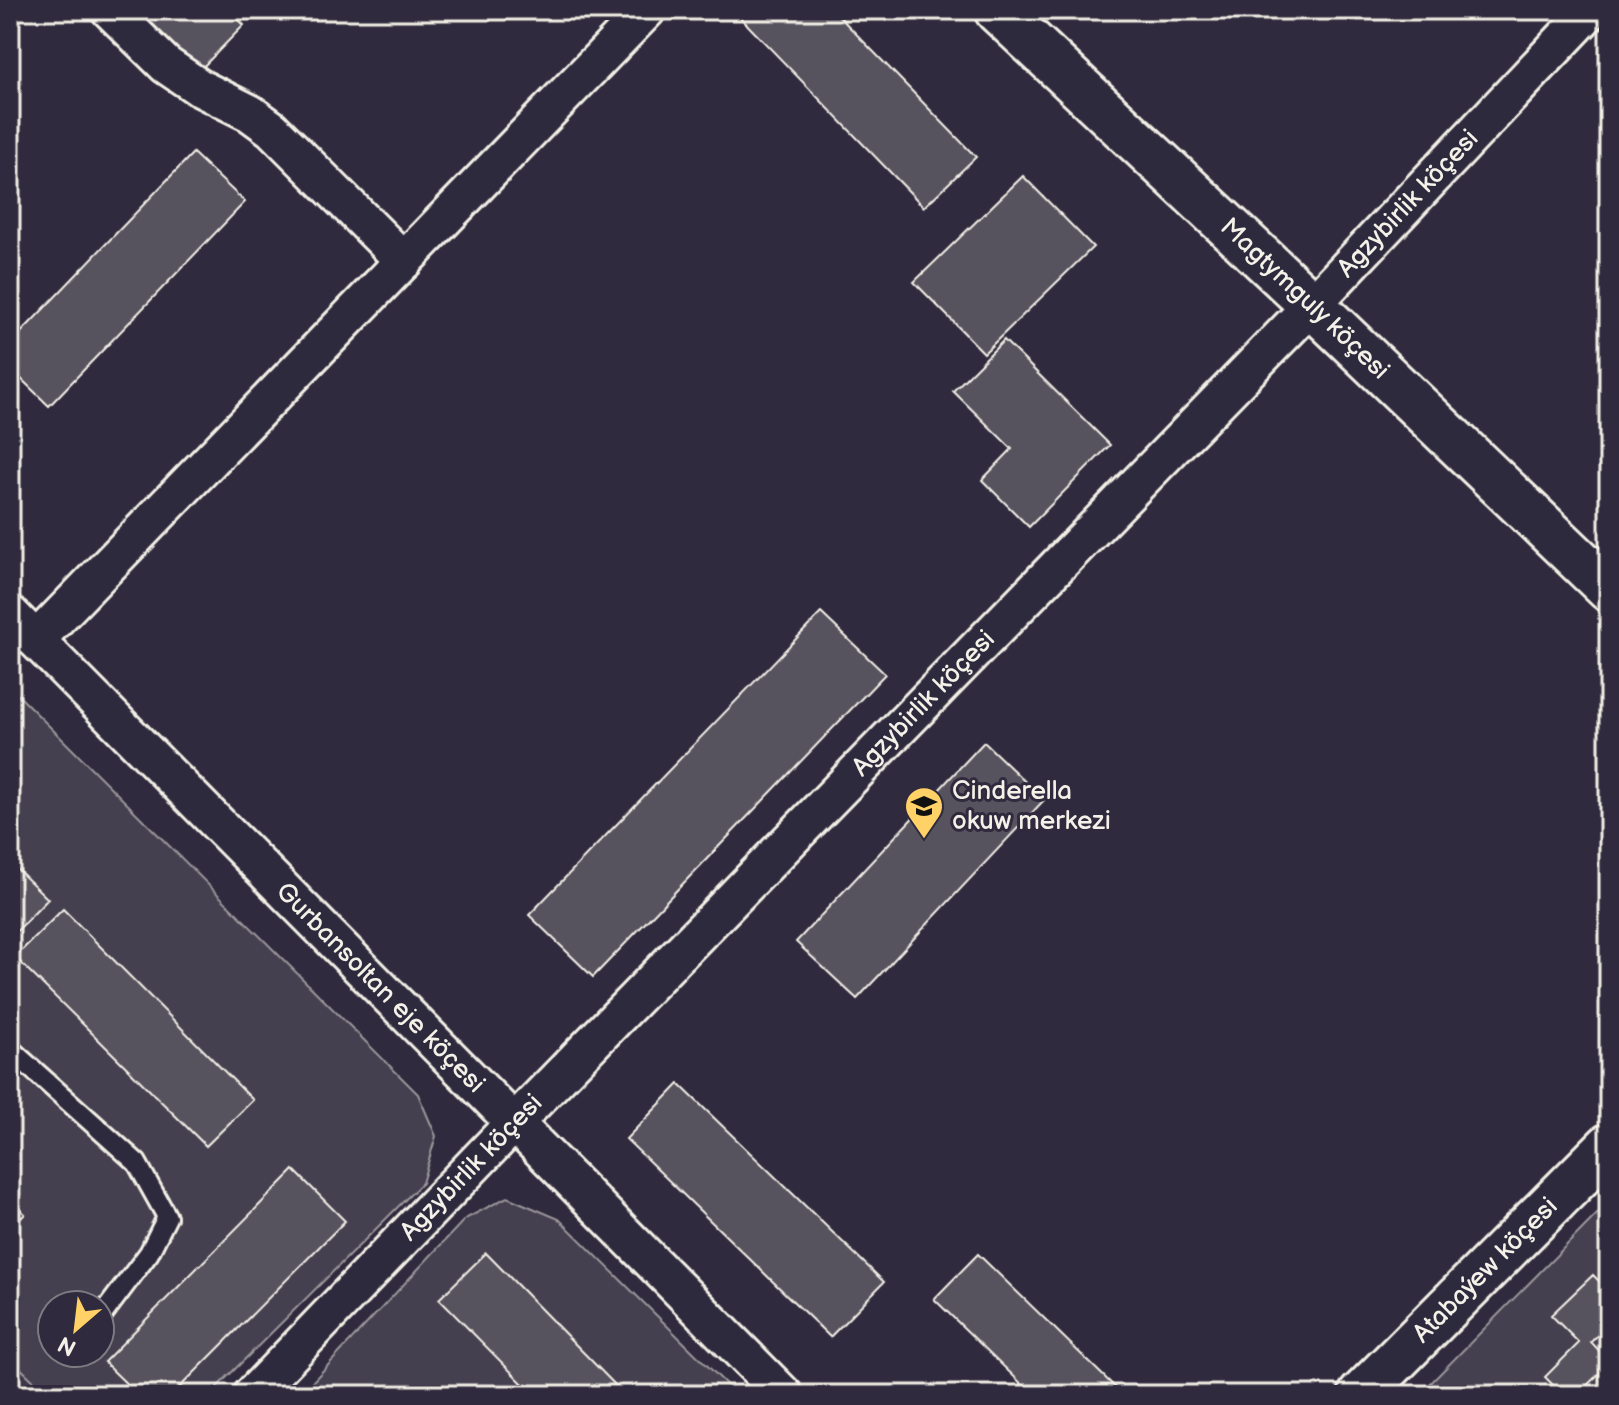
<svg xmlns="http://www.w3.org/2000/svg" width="1619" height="1405" font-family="'Balsamiq Sans',sans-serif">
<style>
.built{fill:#3b3647}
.green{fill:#454050;stroke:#9c989c;stroke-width:2;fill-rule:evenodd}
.building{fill:#56525f;stroke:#f4f1e8;stroke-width:2}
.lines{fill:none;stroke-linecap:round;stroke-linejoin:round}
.service-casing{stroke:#f4f1e8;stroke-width:24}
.minor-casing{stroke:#f4f1e8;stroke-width:42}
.secondary-casing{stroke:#f4f1e8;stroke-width:50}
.primary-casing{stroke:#f4f1e8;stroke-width:50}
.service{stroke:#2f2a3d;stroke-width:18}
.minor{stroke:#2f2a3d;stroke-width:36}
.secondary{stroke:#2f2a3d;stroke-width:44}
.primary{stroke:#2f2a3d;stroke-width:44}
.labels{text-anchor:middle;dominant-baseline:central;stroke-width:6;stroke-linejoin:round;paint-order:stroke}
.street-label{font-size:26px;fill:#f4f1e8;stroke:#2f2a3d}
.poi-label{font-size:26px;fill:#f4f1e8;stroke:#2f2a3d;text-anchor:start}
</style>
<rect width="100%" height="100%" fill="#2f2a3d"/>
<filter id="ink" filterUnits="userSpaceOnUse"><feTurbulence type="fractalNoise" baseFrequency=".0125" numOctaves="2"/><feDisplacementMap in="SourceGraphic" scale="16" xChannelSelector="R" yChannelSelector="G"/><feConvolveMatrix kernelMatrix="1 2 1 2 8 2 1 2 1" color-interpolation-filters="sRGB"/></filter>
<g filter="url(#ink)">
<path class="built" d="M 10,1358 L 48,1395 L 10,1395 Z"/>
<path class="green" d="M 10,687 L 418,1094 L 436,1136 L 422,1183 L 209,1395 L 48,1395 L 10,1358 ZM 52,1305 L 100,1305 L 100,1353 L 52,1353 Z
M 507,1197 L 559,1219 L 737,1395 L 300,1395 L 465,1219 Z
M 1609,1202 L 1609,1395 L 1419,1395 Z"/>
<path class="building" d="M 129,10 L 229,10 L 244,25 L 194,76 Z
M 733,10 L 833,10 L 976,157 L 924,207 Z
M 193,153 L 245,202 L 49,406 L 10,368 L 10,344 Z
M 1023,176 L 1093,247 L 984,353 L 914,282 Z
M 1004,340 L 1110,445 L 1029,527 L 982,480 L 1012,449 L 953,391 Z
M 821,613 L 885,674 L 593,977 L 529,915 Z
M 984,742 L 1044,800 L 857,999 L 796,942 Z
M 10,862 L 48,899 L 10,938 Z
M 63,909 L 253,1100 L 206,1146 L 15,957 Z
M 679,1084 L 884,1282 L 830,1337 L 626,1139 Z
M 294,1170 L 345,1221 L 172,1395 L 138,1395 L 104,1362 Z
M 10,1199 L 25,1214 L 10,1229 Z
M 486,1253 L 625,1395 L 534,1395 L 439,1299 Z
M 978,1254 L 1123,1395 L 1033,1395 L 934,1299 Z
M 1593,1275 L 1609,1291 L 1609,1324 L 1591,1342 L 1609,1361 L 1609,1364 L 1577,1395 L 1563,1395 L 1545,1377 L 1579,1343 L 1551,1315 Z"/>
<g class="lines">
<defs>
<path id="service" d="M 10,1049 L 137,1163 L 167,1217 L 149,1253 L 100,1318"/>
<g id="minor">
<path d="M 110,10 L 166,65 L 200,88 L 250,113 L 272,129 L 404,261"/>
<path id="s1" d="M 10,614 L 784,1395"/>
<path d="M 36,640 L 647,10"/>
<path id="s2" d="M 252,1395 L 515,1122 L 1312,305 L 1591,10"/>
</g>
<g id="secondary">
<path id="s3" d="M 1361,1395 L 1609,1146"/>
</g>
<g id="primary">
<path id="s4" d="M 997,10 L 1312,305 L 1609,589"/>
</g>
</defs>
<use href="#service" class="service-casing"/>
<use href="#minor" class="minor-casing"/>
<use href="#secondary" class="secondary-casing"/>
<use href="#primary" class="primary-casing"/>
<use href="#service" class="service"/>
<use href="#minor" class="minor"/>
<use href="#secondary" class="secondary"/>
<use href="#primary" class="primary"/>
</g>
</g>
<defs>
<symbol id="school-pin" viewBox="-11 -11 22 30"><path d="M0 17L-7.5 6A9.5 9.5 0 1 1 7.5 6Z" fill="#ffd166" stroke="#2f2a3d"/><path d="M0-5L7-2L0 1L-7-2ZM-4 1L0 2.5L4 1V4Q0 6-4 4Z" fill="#111"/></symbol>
</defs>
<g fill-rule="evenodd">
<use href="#school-pin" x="902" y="784" width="44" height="60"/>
</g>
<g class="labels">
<g class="street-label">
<text stroke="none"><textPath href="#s2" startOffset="1660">Agzybirlik köçesi</textPath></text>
<text stroke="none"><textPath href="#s4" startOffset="422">Magtymguly köçesi</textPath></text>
<text stroke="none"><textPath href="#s2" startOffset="964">Agzybirlik köçesi</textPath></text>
<text stroke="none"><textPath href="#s1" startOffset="526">Gurbansoltan eje köçesi</textPath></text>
<text stroke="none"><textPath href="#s2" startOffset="316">Agzybirlik köçesi</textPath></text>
<text stroke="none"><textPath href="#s3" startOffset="176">Atabaýew köçesi</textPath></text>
</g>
<g class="poi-label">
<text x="952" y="791">Cinderella<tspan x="952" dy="30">okuw merkezi</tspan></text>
</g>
</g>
<rect width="1619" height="1405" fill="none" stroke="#2f2a3d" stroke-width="40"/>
<rect x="20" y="20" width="1579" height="1365" fill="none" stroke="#f4f1e8" stroke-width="3" filter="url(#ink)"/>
<g transform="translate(76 1329) rotate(208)"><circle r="38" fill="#2f2a3d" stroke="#7e7a81" stroke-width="2"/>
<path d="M0-6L14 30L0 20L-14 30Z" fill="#ffd166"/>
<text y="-12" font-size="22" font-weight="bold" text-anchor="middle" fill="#f4f1e8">N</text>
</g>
</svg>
